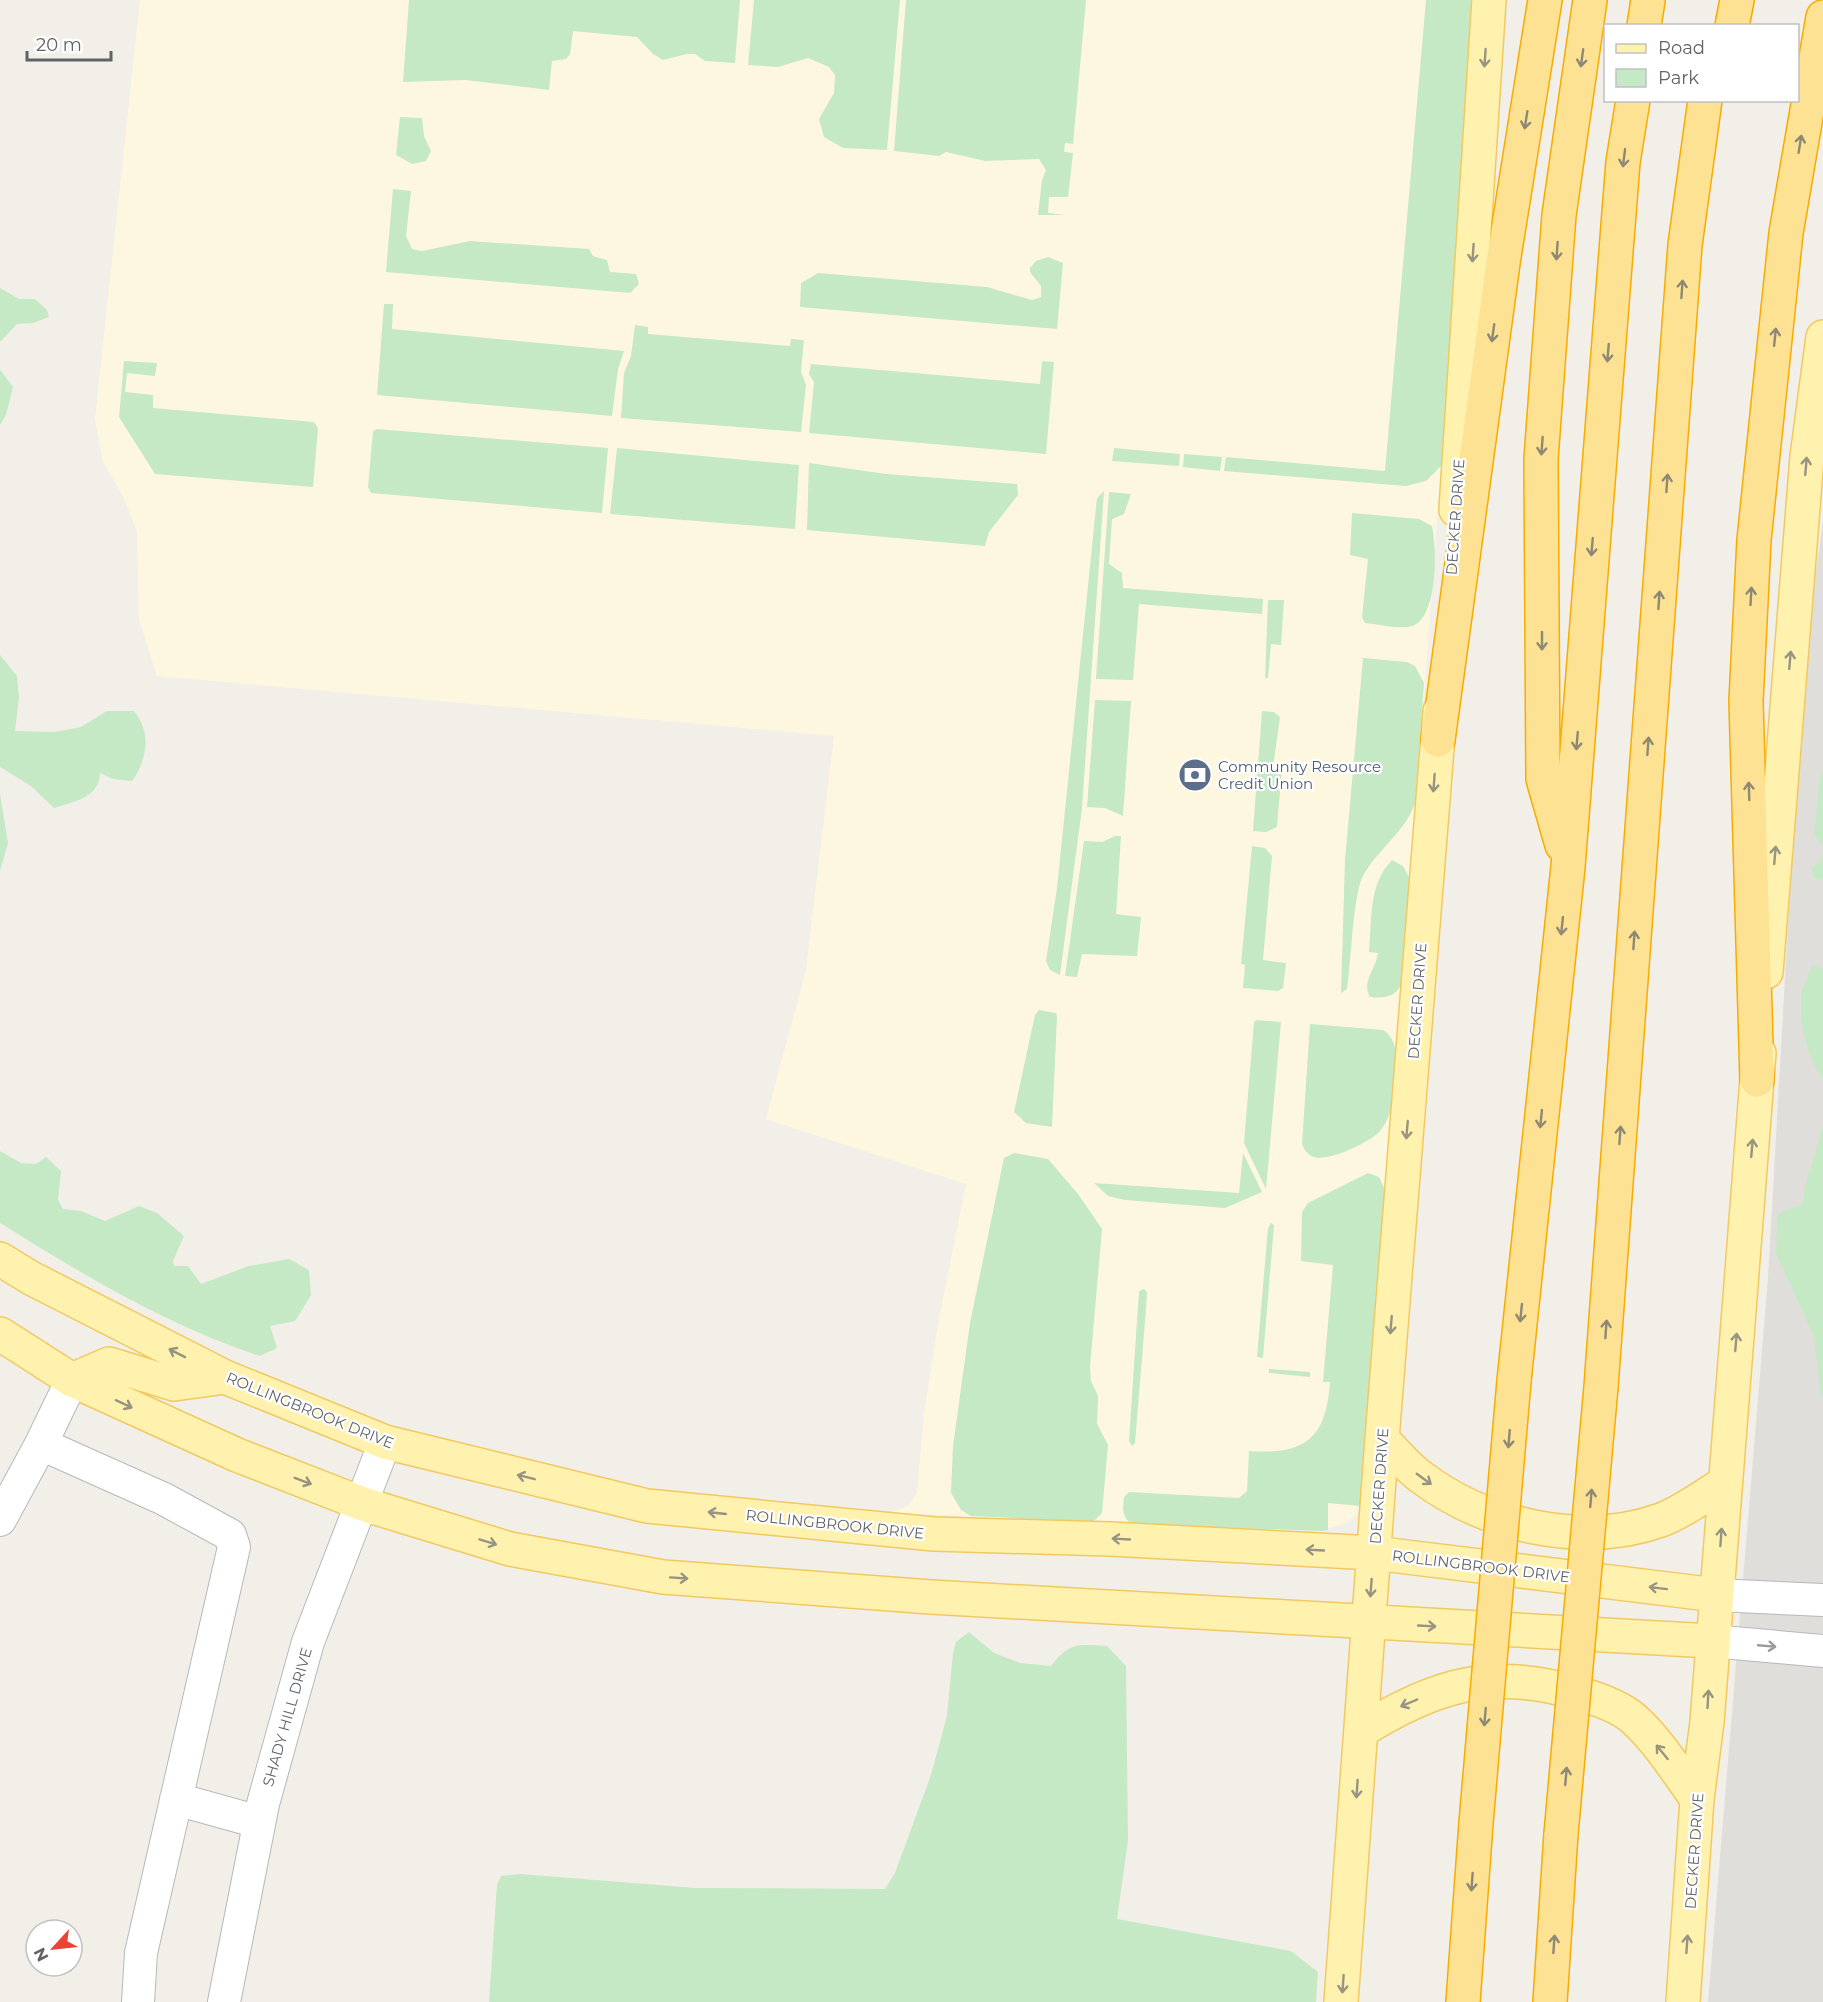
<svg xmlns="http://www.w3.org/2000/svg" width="1823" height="2002" font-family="Montserrat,sans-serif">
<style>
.commercial{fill:#fef7e0}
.industrial{fill:#e0deda}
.green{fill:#c5e8c5}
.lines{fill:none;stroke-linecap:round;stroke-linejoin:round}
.minor-casing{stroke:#b5b8bc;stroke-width:34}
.major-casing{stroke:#f2c960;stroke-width:36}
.highway-casing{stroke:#f9ab00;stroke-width:36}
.minor{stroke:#fff;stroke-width:32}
.major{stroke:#fff2af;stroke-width:33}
.highway{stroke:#fde293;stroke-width:33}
.highway-bridge-casing{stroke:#f9ab00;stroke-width:36;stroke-linecap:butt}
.highway-bridge{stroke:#fde293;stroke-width:33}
.oneway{stroke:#979581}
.oneway2{stroke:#8e8975}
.oneway3{stroke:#979a9d}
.labels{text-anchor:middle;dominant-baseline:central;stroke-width:4.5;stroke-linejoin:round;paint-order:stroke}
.street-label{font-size:15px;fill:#5f6368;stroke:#fff}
.service-label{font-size:15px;fill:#4e5e75;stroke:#fff;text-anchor:start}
</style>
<rect width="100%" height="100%" fill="#f1efe8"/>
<path class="commercial" d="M 140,0 L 1475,0 L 1398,1052 L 1361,1506 L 1354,1517 L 1345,1523 L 1321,1531 L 889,1513 L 908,1506 L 917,1493 L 924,1414 L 938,1324 L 966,1184 L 766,1119 L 806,970 L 834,736 L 157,676 L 139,619 L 137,531 L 123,496 L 103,462 L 95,419 Z"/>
<path class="industrial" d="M 1823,522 L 1823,2002 L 1708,2002 L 1768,1278 L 1803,660 Z"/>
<path class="green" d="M 409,0 L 740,0 L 735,63 L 705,61 L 695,54 L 687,54 L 663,60 L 653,54 L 637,37 L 573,31 L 570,54 L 566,59 L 552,61 L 549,90 L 465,80 L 403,82 Z
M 754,0 L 900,0 L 887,150 L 843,148 L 824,137 L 819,119 L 834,93 L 835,75 L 829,67 L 808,58 L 778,67 L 748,65 Z
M 906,0 L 1086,0 L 1073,144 L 1065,143 L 1064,152 L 1073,153 L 1068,197 L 1049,197 L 1048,213 L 1066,215 L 1038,215 L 1042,180 L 1046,170 L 1039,159 L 985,161 L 946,152 L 939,156 L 894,151 Z
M 1426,0 L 1475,0 L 1441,466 L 1426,481 L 1406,486 L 1224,471 L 1226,457 L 1385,471 Z
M 400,117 L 422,118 L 424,136 L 431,151 L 426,161 L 412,164 L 396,155 Z
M 393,189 L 411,191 L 406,236 L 412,249 L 422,251 L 470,241 L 589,249 L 593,256 L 607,260 L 610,272 L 636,274 L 639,284 L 630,293 L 386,272 Z
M 1048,257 L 1063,263 L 1057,329 L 800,307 L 801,283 L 818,273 L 987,287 L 1032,300 L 1041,297 L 1041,286 L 1030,272 L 1030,268 L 1036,261 Z
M 0,288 L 19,299 L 35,299 L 47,310 L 49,317 L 33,323 L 17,324 L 0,342 Z
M 384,304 L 393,304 L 392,329 L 624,351 L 618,369 L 612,416 L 377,395 Z
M 635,325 L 648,327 L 648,334 L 790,346 L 791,339 L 804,340 L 801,372 L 806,385 L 801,432 L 621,418 L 624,373 L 631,356 Z
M 124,361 L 157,363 L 155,376 L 127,373 L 125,392 L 153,395 L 153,408 L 314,422 L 318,428 L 313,487 L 155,474 L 119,417 Z
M 1042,361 L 1054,362 L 1046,454 L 809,433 L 814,382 L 809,374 L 811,364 L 1040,384 Z
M 0,370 L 13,387 L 6,415 L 0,425 Z
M 377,429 L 608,448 L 602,513 L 371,493 L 368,487 L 373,431 Z
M 617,448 L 799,465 L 795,529 L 610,514 Z
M 1114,448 L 1180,454 L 1179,466 L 1112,461 Z
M 1184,454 L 1222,457 L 1220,471 L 1183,467 Z
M 809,463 L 886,474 L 1017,484 L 1018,495 L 989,532 L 985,546 L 807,530 Z
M 1104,491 L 1082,808 L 1060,975 L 1050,970 L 1046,961 L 1057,888 L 1097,498 Z
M 1109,492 L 1131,494 L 1124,514 L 1112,519 L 1109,564 L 1122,573 L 1123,588 L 1263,599 L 1262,614 L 1139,604 L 1133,680 L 1096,679 Z
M 1352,513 L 1419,519 L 1432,526 C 1437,548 1438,618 1412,626 C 1400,630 1378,624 1365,623 L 1362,617 L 1368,559 L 1350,555 Z
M 1268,600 L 1284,600 L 1281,645 L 1271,644 L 1268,678 L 1265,678 Z
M 0,655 L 17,676 L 19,697 L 15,731 L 54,732 L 81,727 L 107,711 L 134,711 C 152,733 147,760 132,781 L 113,779 L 100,773 C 99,798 75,801 54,808 L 31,786 L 0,767 Z
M 1363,658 L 1407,662 L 1415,666 L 1424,683 L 1415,803 C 1405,833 1376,850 1362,878 C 1353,897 1351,964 1347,989 L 1341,993 L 1345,860 Z
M 1095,700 L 1131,701 L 1123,816 L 1105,808 L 1087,807 Z
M 1262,711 L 1274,712 L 1280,717 L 1273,767 L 1282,768 L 1277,827 L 1266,832 L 1253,831 Z
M 1821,771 L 1823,771 L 1823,846 L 1814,834 Z
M 0,794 L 8,843 L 0,871 Z
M 1115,836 L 1121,836 L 1116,914 L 1141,917 L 1137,956 L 1082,954 L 1077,977 L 1065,976 L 1084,841 L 1102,842 Z
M 1252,846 L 1265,848 L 1272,856 L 1263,960 L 1286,963 L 1283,988 L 1278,991 L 1243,988 L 1245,965 L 1241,964 Z
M 1823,856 L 1823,880 L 1814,878 L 1812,869 Z
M 1392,860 L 1403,866 L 1410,879 L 1403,980 C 1398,996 1386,999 1370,997 C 1361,982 1376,969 1378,953 L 1369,952 C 1372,921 1368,884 1392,860 Z
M 1812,965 L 1823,969 L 1823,1077 C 1805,1058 1800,1022 1801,996 C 1802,987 1809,975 1812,965 Z
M 1039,1010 L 1056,1013 L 1057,1016 L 1052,1127 L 1026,1123 L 1014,1112 L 1035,1015 Z
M 1257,1020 L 1281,1022 L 1266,1189 L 1244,1143 L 1254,1022 Z
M 1310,1024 L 1383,1030 C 1408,1044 1398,1111 1380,1131 C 1371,1142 1328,1162 1314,1157 C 1307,1155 1304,1149 1302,1144 Z
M 1823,1127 L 1823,1397 L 1821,1396 L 1814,1337 L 1776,1253 L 1778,1214 L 1802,1204 L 1806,1182 Z
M 0,1151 L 21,1163 L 36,1164 L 46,1157 L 61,1171 L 58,1200 L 63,1209 L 81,1211 L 105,1221 L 139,1206 L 157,1213 L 184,1236 L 173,1261 L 174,1266 L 188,1266 L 201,1284 L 249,1266 L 289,1259 L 309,1270 L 311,1295 L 295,1321 L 270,1326 L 277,1348 L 260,1356 C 168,1326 82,1274 0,1223 Z
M 1014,1153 L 1048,1159 L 1078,1194 L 1102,1229 L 1090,1367 L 1091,1381 L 1098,1396 L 1097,1424 L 1108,1445 L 1102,1513 L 1093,1522 L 971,1516 L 961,1510 L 951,1493 L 953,1446 L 970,1323 L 1004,1158 Z
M 1243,1153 L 1262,1192 L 1225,1208 L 1125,1200 L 1108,1196 L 1094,1183 L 1239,1193 Z
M 1368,1173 L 1379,1177 L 1386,1192 L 1361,1506 L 1328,1503 L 1328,1530 L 1321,1531 L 1132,1524 C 1121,1517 1123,1508 1124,1497 L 1129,1492 L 1239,1498 L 1247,1491 L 1249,1451 C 1305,1455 1326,1439 1330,1382 L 1323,1382 L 1333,1265 L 1301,1261 L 1302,1212 L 1308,1203 Z
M 1271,1223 L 1274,1225 L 1263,1358 L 1257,1357 L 1268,1228 Z
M 1144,1289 L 1147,1292 L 1146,1309 L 1135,1443 L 1132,1446 L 1129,1441 L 1139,1291 Z
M 1269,1369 L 1310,1372 L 1310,1377 L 1269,1373 Z
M 969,1632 L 994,1653 L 1020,1663 L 1051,1666 C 1069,1642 1079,1644 1107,1646 L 1126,1666 L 1128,1840 L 1117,1919 L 1291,1951 L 1318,1972 L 1316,2002 L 489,2002 L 497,1885 L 501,1876 L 520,1874 L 696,1888 L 885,1889 L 895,1873 L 931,1775 L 947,1716 L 953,1653 L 956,1642 Z"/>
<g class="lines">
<defs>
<path id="minor" d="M 72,1380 L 41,1444 L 164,1499 L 230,1535 L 234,1547 L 141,1953 L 138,2002
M 0,1520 L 41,1444
M 1716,1595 L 1823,1600
M 1711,1641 L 1823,1651
M 176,1799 L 259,1822
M 224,2002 L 263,1804 L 308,1642 L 385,1442"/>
<path id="major" d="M 1456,510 L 1489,0
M 1766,972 L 1807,457 L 1823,337
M 0,1259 L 31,1278 L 225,1377 L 385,1442 L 647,1506 L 934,1534 L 1110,1539 L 1374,1553 L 1716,1595
M 0,1334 L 72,1380 L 237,1455 L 363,1504 L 510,1549 L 663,1577 L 931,1597 L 1711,1641
M 72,1380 L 109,1364 L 174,1384 L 225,1377
M 1382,1439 C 1394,1451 1407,1467 1421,1477 C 1486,1526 1583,1548 1661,1520 C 1683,1512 1705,1495 1725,1483
M 1361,1731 C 1433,1686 1489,1668 1573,1692 C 1592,1697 1620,1706 1635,1720 C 1659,1742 1678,1773 1697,1799
M 1341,2002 L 1382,1439 L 1440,711
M 1683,2002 L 1697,1799 L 1707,1722 L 1759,1053"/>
<path id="highway" d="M 1644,26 L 1648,0
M 1732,26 L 1737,0
M 1438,740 L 1503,263 L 1545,0
M 1562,845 L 1543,779 L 1541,459 L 1559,215 L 1590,0
M 1757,1080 L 1746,701 L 1754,540 L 1786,233 L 1823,17
M 1514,1381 L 1568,867 L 1623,162 L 1633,100
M 1601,1387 L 1685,245 L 1705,100
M 1463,2002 L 1476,1823
M 1550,2002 L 1561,1834"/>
</defs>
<use href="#minor" class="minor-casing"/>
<use href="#major" class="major-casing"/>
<use href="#highway" class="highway-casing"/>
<use href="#minor" class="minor"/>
<use href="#major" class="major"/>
<use href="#highway" class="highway"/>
<defs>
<path id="highway-bridge" d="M 1476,1823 L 1514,1381
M 1561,1834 L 1601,1387"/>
</defs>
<use href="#highway-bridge" class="highway-bridge-casing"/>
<use href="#highway-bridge" class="highway-bridge"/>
</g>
<defs><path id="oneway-shaft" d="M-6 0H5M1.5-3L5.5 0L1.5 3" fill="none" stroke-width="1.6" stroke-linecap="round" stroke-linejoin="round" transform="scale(1.5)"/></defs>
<g class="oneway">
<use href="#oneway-shaft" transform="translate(1485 58) rotate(94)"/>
<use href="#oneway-shaft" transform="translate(1473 253) rotate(94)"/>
<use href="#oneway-shaft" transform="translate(1806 466) rotate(-85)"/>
<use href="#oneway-shaft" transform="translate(1790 660) rotate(-85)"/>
<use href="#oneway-shaft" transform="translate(1434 783) rotate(94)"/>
<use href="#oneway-shaft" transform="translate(1775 855) rotate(-85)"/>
<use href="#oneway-shaft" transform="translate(1407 1130) rotate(95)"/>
<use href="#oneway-shaft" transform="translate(1752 1148) rotate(-85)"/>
<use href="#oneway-shaft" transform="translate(1391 1325) rotate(95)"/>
<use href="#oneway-shaft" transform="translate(1736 1342) rotate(-85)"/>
<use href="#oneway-shaft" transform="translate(177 1353) rotate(-153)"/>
<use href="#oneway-shaft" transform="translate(124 1404) rotate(25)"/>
<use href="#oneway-shaft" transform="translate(526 1477) rotate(-166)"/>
<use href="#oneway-shaft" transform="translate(1424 1479) rotate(36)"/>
<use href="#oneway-shaft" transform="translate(303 1481) rotate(21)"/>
<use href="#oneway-shaft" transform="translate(717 1513) rotate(-174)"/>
<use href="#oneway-shaft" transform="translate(1721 1537) rotate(-86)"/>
<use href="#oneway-shaft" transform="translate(1121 1539) rotate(-177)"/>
<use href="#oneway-shaft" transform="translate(488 1542) rotate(17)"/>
<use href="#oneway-shaft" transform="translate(1315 1550) rotate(-177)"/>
<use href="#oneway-shaft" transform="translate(679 1578) rotate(4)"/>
<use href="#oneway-shaft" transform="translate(1371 1588) rotate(94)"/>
<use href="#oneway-shaft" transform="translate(1658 1588) rotate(-173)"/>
<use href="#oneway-shaft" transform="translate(1427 1626) rotate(3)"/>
<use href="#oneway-shaft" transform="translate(1708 1699) rotate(-87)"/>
<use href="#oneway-shaft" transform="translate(1409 1703) rotate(157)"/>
<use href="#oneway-shaft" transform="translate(1662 1752) rotate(-129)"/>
<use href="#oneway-shaft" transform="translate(1357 1789) rotate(94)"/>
<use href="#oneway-shaft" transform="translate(1687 1944) rotate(-86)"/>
<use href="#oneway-shaft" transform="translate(1343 1984) rotate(94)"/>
</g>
<g class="oneway2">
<use href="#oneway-shaft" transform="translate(1582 58) rotate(98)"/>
<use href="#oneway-shaft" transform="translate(1526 120) rotate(99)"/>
<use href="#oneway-shaft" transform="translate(1800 144) rotate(-81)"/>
<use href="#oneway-shaft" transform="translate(1624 158) rotate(97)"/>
<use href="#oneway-shaft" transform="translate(1557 251) rotate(94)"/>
<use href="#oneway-shaft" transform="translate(1682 289) rotate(-86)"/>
<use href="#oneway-shaft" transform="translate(1493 333) rotate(98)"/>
<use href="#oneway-shaft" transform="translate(1775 337) rotate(-84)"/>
<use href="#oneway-shaft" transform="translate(1608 353) rotate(95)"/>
<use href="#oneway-shaft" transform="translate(1542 446) rotate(94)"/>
<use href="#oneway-shaft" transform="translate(1667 483) rotate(-86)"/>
<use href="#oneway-shaft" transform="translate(1592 547) rotate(95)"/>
<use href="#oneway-shaft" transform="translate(1751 596) rotate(-87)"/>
<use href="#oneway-shaft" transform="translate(1659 600) rotate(-86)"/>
<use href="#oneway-shaft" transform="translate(1542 641) rotate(90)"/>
<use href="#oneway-shaft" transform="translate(1577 741) rotate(95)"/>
<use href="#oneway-shaft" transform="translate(1648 746) rotate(-86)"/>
<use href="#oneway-shaft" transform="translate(1749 791) rotate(-92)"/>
<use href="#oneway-shaft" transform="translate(1562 926) rotate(96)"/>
<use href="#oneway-shaft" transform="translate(1634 940) rotate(-86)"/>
<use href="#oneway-shaft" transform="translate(1541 1119) rotate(96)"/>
<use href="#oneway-shaft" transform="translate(1620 1135) rotate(-86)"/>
<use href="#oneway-shaft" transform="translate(1521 1313) rotate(96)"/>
<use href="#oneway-shaft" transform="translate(1606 1329) rotate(-86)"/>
<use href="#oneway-shaft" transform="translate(1509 1439) rotate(95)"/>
<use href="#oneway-shaft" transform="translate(1591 1498) rotate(-85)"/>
<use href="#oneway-shaft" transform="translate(1485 1717) rotate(95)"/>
<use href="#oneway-shaft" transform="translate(1566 1776) rotate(-85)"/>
<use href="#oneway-shaft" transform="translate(1472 1882) rotate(94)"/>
<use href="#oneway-shaft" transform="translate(1554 1944) rotate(-86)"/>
</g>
<use class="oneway3" href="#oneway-shaft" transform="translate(1767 1646) rotate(5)"/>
<defs>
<symbol id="bank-disc" viewBox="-11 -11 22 22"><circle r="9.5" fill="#5c6f8a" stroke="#fff"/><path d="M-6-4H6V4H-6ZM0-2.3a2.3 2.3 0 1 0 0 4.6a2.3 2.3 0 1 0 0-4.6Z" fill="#fff"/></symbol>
</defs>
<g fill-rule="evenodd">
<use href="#bank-disc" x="1176" y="756" width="38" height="38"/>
</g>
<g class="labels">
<g class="street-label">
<text transform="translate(1455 517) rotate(-86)">DECKER DRIVE</text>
<text transform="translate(1417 1001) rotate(-86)">DECKER DRIVE</text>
<text transform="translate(310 1410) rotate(22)">ROLLINGBROOK DRIVE</text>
<text transform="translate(1379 1486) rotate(-86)">DECKER DRIVE</text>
<text transform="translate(835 1524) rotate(6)">ROLLINGBROOK DRIVE</text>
<text transform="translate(1481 1566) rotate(7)">ROLLINGBROOK DRIVE</text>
<text transform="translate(287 1717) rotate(-74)">SHADY HILL DRIVE</text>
<text transform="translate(1694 1851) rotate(-86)">DECKER DRIVE</text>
</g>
<g class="service-label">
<text x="1218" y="766">Community Resource<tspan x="1218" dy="17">Credit Union</tspan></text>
</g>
</g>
<rect x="1604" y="24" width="195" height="78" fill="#ffffff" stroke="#bfc1c3" stroke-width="1.5"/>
<rect x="1616" y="44" width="30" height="9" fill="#fff2af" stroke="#bfc1c3" stroke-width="1.5"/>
<text x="1658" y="54" font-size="18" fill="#5f6368">Road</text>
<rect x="1616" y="69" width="30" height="18" fill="#c5e8c5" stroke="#bfc1c3" stroke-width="1.5"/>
<text x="1658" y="84" font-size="18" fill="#5f6368">Park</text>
<g transform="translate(54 1948) rotate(243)"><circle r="28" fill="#ffffff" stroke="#bfc1c3" stroke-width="1.5"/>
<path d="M0-4.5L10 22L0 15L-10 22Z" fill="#ea4335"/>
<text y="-9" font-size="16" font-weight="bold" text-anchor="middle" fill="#5f6368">N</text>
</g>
<path d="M27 51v9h84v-9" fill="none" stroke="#5f6368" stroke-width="3"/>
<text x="36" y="51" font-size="18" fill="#5f6368" stroke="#ffffff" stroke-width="4.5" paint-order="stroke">20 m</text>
</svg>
